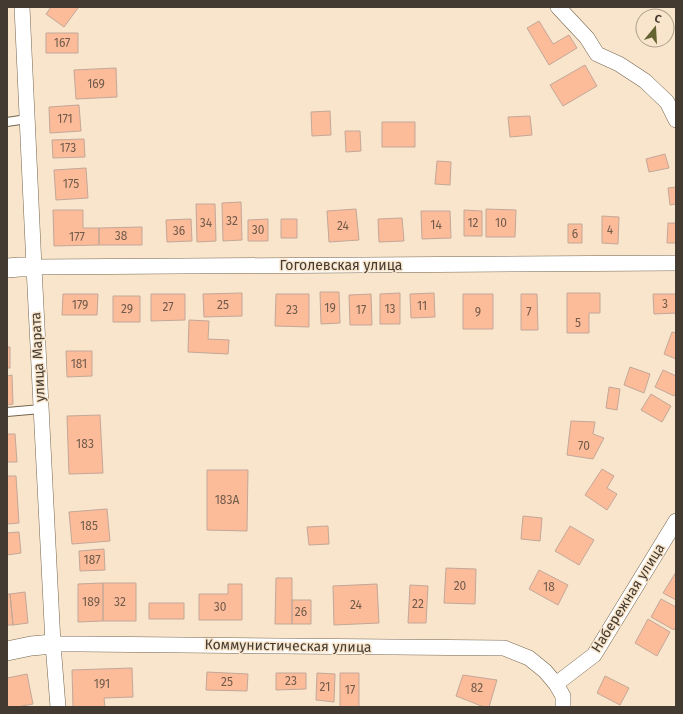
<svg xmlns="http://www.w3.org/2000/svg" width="683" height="714" font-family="'Fira Sans',sans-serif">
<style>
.building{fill:#fcbc9a;stroke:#c3a798}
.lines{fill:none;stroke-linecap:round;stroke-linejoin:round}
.service-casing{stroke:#75654f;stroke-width:10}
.minor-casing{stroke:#75654f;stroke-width:16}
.tertiary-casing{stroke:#75654f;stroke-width:20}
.service{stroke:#fff;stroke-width:8}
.minor{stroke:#fff;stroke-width:15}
.tertiary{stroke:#fff;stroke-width:19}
.labels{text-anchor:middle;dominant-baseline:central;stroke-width:3;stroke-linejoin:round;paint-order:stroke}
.number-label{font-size:12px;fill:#715b4b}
.street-label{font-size:14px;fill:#433b31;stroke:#f8e5cc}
</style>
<rect width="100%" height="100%" fill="#f8e5cc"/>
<path class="building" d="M 51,7 L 77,7 L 78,8 L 64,27 L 46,14 Z
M 539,21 L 553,44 L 569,35 L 577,48 L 549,65 L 527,28 Z
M 46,33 L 78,33 L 78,53 L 46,53 Z
M 585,65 L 597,86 L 563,106 L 550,85 Z
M 116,68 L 117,97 L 76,99 L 74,70 Z
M 79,105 L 81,131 L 50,133 L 49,107 Z
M 330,111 L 331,135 L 312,136 L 311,112 Z
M 530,116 L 532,135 L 510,137 L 508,117 Z
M 382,122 L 415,122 L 415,147 L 382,147 Z
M 345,131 L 360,131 L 361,151 L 346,152 Z
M 84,139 L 85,157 L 53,158 L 52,140 Z
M 665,154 L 669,168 L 649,172 L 646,159 Z
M 437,161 L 451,162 L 450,185 L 435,184 Z
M 86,168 L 88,198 L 56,200 L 54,170 Z
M 676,187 L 676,204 L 670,205 L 668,188 Z
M 241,202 L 242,240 L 223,241 L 222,203 Z
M 196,204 L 215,204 L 216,241 L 197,242 Z
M 356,209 L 359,240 L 329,242 L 327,211 Z
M 486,209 L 516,210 L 515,237 L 486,237 Z
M 53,210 L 83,210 L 83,228 L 99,228 L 99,245 L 54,246 Z
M 464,210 L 482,211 L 482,236 L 464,236 Z
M 421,211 L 450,211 L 451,238 L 422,239 Z
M 602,216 L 619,217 L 618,244 L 602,243 Z
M 402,218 L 404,241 L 379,242 L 378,219 Z
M 191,219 L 192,241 L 167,242 L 166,220 Z
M 268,219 L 268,241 L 248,241 L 248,220 Z
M 281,219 L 297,219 L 297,238 L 281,238 Z
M 668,223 L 676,223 L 676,243 L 667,243 Z
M 568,224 L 582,224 L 582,243 L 568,243 Z
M 142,227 L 142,245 L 99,245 L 99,228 Z
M 320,292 L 339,292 L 340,323 L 321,324 Z
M 242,293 L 242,316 L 204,317 L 203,294 Z
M 400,293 L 400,324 L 380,324 L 380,294 Z
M 434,293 L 435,317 L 411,318 L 410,294 Z
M 567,293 L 600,293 L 600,313 L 589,313 L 589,333 L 567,333 Z
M 63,294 L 98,294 L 97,315 L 62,315 Z
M 151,294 L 185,294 L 185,320 L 151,321 Z
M 276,294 L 309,294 L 309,327 L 275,326 Z
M 371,294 L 372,325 L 350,325 L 349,295 Z
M 463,294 L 493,294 L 493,329 L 463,329 Z
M 521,294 L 537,294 L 538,330 L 521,330 Z
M 653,294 L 676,294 L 676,313 L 654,314 Z
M 113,296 L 140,296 L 140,322 L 113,322 Z
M 189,320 L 209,321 L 208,339 L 229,340 L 228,354 L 188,352 Z
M 672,332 L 676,333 L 676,359 L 664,354 Z
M 7,347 L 10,347 L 10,368 L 7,368 Z
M 66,351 L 92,351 L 92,376 L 67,377 Z
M 630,367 L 650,374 L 644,393 L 624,385 Z
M 663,370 L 676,376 L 676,393 L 674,396 L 655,387 Z
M 12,375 L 13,404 L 7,405 L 7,376 Z
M 609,387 L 620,389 L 617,410 L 606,408 Z
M 651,394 L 671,406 L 662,422 L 641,410 Z
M 100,415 L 103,473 L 69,474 L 67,416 Z
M 571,421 L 595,422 L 593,434 L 604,438 L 593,459 L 567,455 Z
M 7,434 L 15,434 L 17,462 L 7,462 Z
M 602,469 L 614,476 L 607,488 L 617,494 L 607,510 L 585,495 Z
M 207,470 L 248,470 L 247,531 L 207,530 Z
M 7,476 L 16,476 L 19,523 L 7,524 Z
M 107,509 L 110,541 L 72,544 L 69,512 Z
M 523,516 L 542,518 L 540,541 L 521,539 Z
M 328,526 L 329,544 L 309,545 L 307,527 Z
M 570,526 L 594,540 L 579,565 L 555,551 Z
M 19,532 L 21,553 L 7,555 L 7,533 Z
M 104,549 L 105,570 L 80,571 L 79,551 Z
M 446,568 L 476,569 L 475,604 L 444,603 Z
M 539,570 L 568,585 L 558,605 L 529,589 Z
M 676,572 L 676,600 L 663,593 Z
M 276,578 L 292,578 L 292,624 L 275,624 Z
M 103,583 L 103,621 L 78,622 L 78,584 Z
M 103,583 L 136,583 L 136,621 L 103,621 Z
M 228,584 L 242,584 L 242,620 L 199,620 L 199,594 L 228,594 Z
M 377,584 L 379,623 L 334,625 L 333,586 Z
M 410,585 L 428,586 L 426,623 L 408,623 Z
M 25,592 L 28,623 L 13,625 L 10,594 Z
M 7,594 L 10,594 L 13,625 L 7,625 Z
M 661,599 L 676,607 L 676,626 L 674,630 L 651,617 Z
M 292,600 L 311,600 L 311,624 L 292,624 Z
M 149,603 L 184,603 L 184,619 L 149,619 Z
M 648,619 L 670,632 L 657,656 L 635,643 Z
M 132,668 L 133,697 L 104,698 L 105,707 L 73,707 L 72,670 Z
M 207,672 L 248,674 L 247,691 L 206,690 Z
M 276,673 L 306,673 L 306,689 L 276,690 Z
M 317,673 L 335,674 L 334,702 L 316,700 Z
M 340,673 L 359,673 L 359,707 L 340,707 Z
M 27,674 L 33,704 L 17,707 L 7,707 L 7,678 Z
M 463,675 L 497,680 L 489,707 L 484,707 L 456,696 Z
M 605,676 L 629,688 L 620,705 L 597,693 Z"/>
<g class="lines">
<defs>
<path id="service" d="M 7,122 L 27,119
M 7,412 L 41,409"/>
<path id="minor" d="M 22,7 L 34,267 L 53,644 L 58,707
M 558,7 L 587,38 L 597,54 L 619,64 L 645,81 L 667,102 L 676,120
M 34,267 L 676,263
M 53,644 L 81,644 L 504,648 L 529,658 L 545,671 L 556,684 L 563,696 L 563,707
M 556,684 L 594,655 L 676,521"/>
<path id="tertiary" d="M 7,268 L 20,267 L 34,267
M 7,651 L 31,646 L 53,644"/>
</defs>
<use href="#service" class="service-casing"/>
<use href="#minor" class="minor-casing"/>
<use href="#tertiary" class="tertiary-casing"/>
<use href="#service" class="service"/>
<use href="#minor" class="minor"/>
<use href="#tertiary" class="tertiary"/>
</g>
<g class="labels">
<g class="number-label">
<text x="62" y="43">167</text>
<text x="96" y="84">169</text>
<text x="65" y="119">171</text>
<text x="68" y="148">173</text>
<text x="71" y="184">175</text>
<text x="232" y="221">32</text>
<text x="206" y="223">34</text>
<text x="473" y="223">12</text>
<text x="501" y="223">10</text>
<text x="436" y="225">14</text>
<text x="343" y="226">24</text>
<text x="258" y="230">30</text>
<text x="610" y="230">4</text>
<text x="179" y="231">36</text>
<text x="575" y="234">6</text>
<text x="121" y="236">38</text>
<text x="77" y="237">177</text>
<text x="665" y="304">3</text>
<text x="80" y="305">179</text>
<text x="223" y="305">25</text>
<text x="422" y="306">11</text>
<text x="168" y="307">27</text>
<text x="330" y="308">19</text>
<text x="127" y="309">29</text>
<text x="390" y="309">13</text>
<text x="292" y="310">23</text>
<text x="361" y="310">17</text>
<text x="478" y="312">9</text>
<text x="529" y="312">7</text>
<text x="578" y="323">5</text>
<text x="79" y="364">181</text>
<text x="85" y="444">183</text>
<text x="584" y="446">70</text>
<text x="227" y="500">183А</text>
<text x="89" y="526">185</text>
<text x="92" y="560">187</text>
<text x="460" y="586">20</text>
<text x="549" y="587">18</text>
<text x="91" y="602">189</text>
<text x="120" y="602">32</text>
<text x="418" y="604">22</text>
<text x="356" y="605">24</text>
<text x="220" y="607">30</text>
<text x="301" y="612">26</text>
<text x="291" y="681">23</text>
<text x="227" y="682">25</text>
<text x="102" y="684">191</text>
<text x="325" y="687">21</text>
<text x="477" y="688">82</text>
<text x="350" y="690">17</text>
</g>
<g class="street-label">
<text x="341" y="265">Гоголевская улица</text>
<text transform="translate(38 357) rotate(-93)">улица Марата</text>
<text transform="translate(628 598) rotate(-58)">Набережная улица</text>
<text transform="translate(288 646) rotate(1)">Коммунистическая улица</text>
</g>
</g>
<rect width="683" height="714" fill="none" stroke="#433b31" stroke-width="16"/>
<g transform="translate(655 28) rotate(18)"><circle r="19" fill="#f8e5cc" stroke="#b0a18e"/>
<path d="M0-3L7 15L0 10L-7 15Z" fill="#656330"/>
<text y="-6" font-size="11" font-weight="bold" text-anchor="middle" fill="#433b31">С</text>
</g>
</svg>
